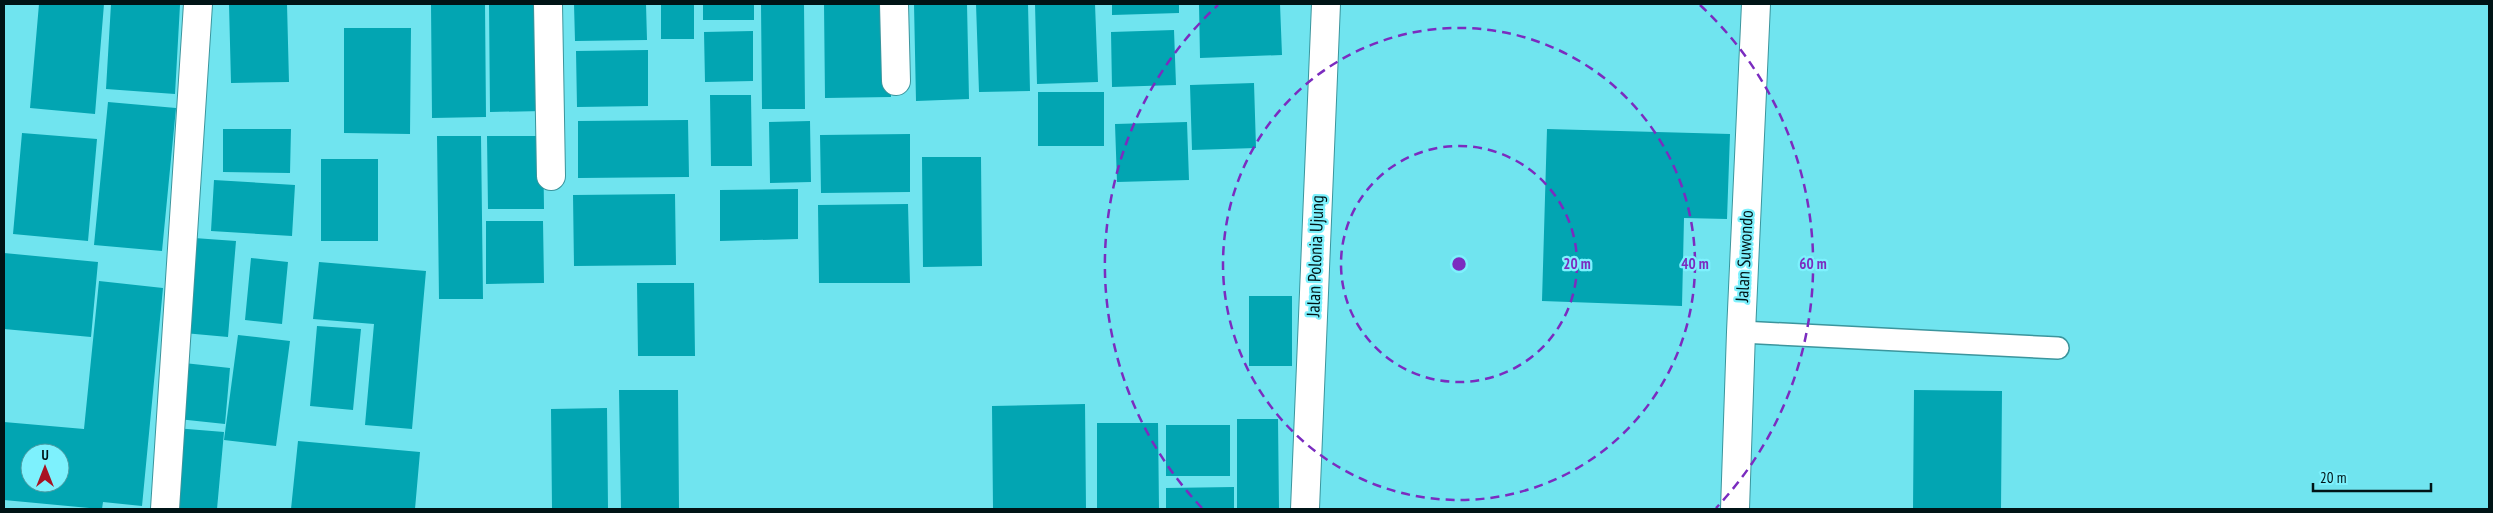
<svg xmlns="http://www.w3.org/2000/svg" width="2493" height="513" font-family="'PT Sans Narrow',sans-serif">
<style>
.building{fill:#02a5b2;fill-rule:evenodd}
.lines{fill:none;stroke-linecap:round;stroke-linejoin:round}
.lane-casing{stroke:#3b959d;stroke-width:24}
.street-casing{stroke:#3b959d;stroke-width:30}
.lane{stroke:#fff;stroke-width:21}
.street{stroke:#fff;stroke-width:28}
.ring{fill:none;stroke:#7b2cbf;stroke-width:2.5;stroke-dasharray:9 6}
.labels{text-anchor:middle;dominant-baseline:central;stroke-width:4.5;stroke-linejoin:round;paint-order:stroke}
.street-label{font-size:18px;fill:#001416;stroke:#7df1fd}
.centre{fill:#7b2cbf;stroke:#7df1fd;stroke-width:2.5}
.ring-label{font-size:15px;text-anchor:middle;font-weight:bold;fill:#7b2cbf;stroke:#7df1fd;stroke-width:4.5;stroke-linejoin:round;paint-order:stroke}
</style>
<rect width="100%" height="100%" fill="#70e4ef"/>
<path class="building" d="M 39,4 L 104,4 L 95,114 L 30,108 Z
M 111,4 L 180,5 L 175,94 L 106,89 Z
M 229,4 L 287,4 L 289,82 L 231,83 Z
M 431,4 L 485,4 L 486,117 L 432,118 Z
M 489,4 L 542,4 L 543,111 L 490,112 Z
M 574,4 L 646,4 L 647,40 L 575,41 Z
M 661,4 L 694,4 L 694,39 L 661,39 Z
M 703,4 L 754,4 L 754,20 L 703,20 Z
M 761,4 L 804,4 L 805,109 L 762,109 Z
M 824,4 L 890,4 L 891,97 L 825,98 Z
M 914,4 L 967,4 L 969,99 L 916,101 Z
M 976,4 L 1028,4 L 1030,91 L 979,92 Z
M 1035,4 L 1095,4 L 1098,82 L 1037,84 Z
M 1112,4 L 1179,4 L 1179,13 L 1112,15 Z
M 1199,4 L 1280,4 L 1282,55 L 1200,58 Z
M 344,28 L 411,28 L 410,134 L 344,133 Z
M 1174,30 L 1176,85 L 1112,87 L 1111,32 Z
M 753,31 L 753,81 L 705,82 L 704,32 Z
M 648,50 L 648,106 L 577,107 L 576,51 Z
M 1254,83 L 1256,148 L 1192,150 L 1190,85 Z
M 1038,92 L 1104,92 L 1104,146 L 1038,146 Z
M 710,95 L 751,95 L 752,166 L 711,166 Z
M 108,102 L 176,108 L 162,251 L 94,245 Z
M 688,120 L 689,177 L 578,178 L 578,121 Z
M 810,121 L 811,182 L 770,183 L 769,122 Z
M 1187,122 L 1189,180 L 1117,182 L 1115,124 Z
M 223,129 L 291,129 L 290,173 L 223,172 Z
M 1547,129 L 1730,134 L 1727,219 L 1684,218 L 1682,306 L 1542,301 Z
M 22,133 L 97,139 L 88,241 L 13,234 Z
M 910,134 L 910,192 L 821,193 L 820,135 Z
M 437,136 L 481,136 L 483,299 L 439,299 Z
M 487,136 L 543,136 L 544,209 L 488,209 Z
M 922,157 L 981,157 L 982,266 L 923,267 Z
M 321,159 L 378,159 L 378,241 L 321,241 Z
M 214,180 L 295,185 L 292,236 L 211,231 Z
M 798,189 L 798,239 L 720,241 L 720,190 Z
M 675,194 L 676,265 L 574,266 L 573,195 Z
M 908,204 L 910,283 L 819,283 L 818,205 Z
M 486,221 L 543,221 L 544,283 L 486,284 Z
M 194,238 L 236,241 L 228,337 L 184,333 Z
M 4,253 L 98,262 L 91,337 L 4,329 Z
M 251,258 L 288,262 L 282,324 L 245,320 Z
M 319,262 L 426,271 L 412,429 L 365,425 L 374,324 L 313,319 Z
M 99,281 L 163,288 L 142,506 L 103,502 L 102,509 L 100,509 L 4,500 L 4,422 L 84,429 ZM 30,453 L 60,453 L 60,483 L 30,483 Z
M 637,283 L 694,283 L 695,356 L 638,356 Z
M 1249,296 L 1292,296 L 1292,366 L 1249,366 Z
M 317,326 L 361,329 L 353,410 L 310,406 Z
M 238,335 L 290,341 L 276,446 L 224,440 Z
M 184,363 L 230,368 L 225,424 L 178,419 Z
M 619,390 L 678,390 L 679,509 L 621,509 Z
M 1914,390 L 2002,391 L 2001,509 L 1913,509 Z
M 1085,404 L 1086,509 L 993,509 L 992,406 Z
M 607,408 L 608,509 L 552,509 L 551,409 Z
M 1237,419 L 1278,419 L 1279,509 L 1237,509 Z
M 1097,423 L 1158,423 L 1159,509 L 1097,509 Z
M 1166,425 L 1230,425 L 1230,476 L 1166,476 Z
M 175,428 L 224,432 L 217,509 L 169,509 Z
M 298,441 L 420,452 L 415,509 L 291,509 Z
M 1234,487 L 1234,509 L 1166,509 L 1166,488 Z"/>
<g class="lines">
<defs>
<path id="lane" d="M 1741,332 L 2058,348"/>
<path id="street" d="M 548,4 L 551,176
M 894,4 L 896,81
M 165,509 L 198,4
M 1305,509 L 1326,4
M 1735,509 L 1741,332 L 1756,4"/>
</defs>
<use href="#lane" class="lane-casing"/>
<use href="#street" class="street-casing"/>
<use href="#lane" class="lane"/>
<use href="#street" class="street"/>
</g>
<g class="ring">
<circle cx="1459" cy="264" r="118"/>
<circle cx="1459" cy="264" r="236"/>
<path d="M1202 508A354 354 0 0 1 1218 5M1700 5A354 354 0 0 1 1716 508"/>
</g>
<g class="labels">
<g class="street-label">
<text transform="translate(1315 256) rotate(-88)">Jalan Polonia Ujung</text>
<text transform="translate(1744 256) rotate(-87)">Jalan Suwondo</text>
</g>
</g>
<circle cx="1459" cy="264" r="8" class="centre"/>
<g class="ring-label">
<text x="1577" y="269">20 m</text>
<text x="1695" y="269">40 m</text>
<text x="1813" y="269">60 m</text>
</g>
<rect width="2493" height="513" fill="none" stroke="#001416" stroke-width="10"/>
<g transform="translate(45 468)"><circle r="24" fill="#7df1fd" stroke="#4b99a1"/>
<path d="M0-4L9 19L0 12L-9 19Z" fill="#a81122"/>
<text y="-8" font-size="14" font-weight="bold" text-anchor="middle" fill="#001416">U</text>
</g>
<path d="M2313 483v8h118v-8" fill="none" stroke="#001416" stroke-width="2.5"/>
<text x="2320" y="483" font-size="15" fill="#001416" stroke="#7df1fd" stroke-width="4" paint-order="stroke">20 m</text>
</svg>
